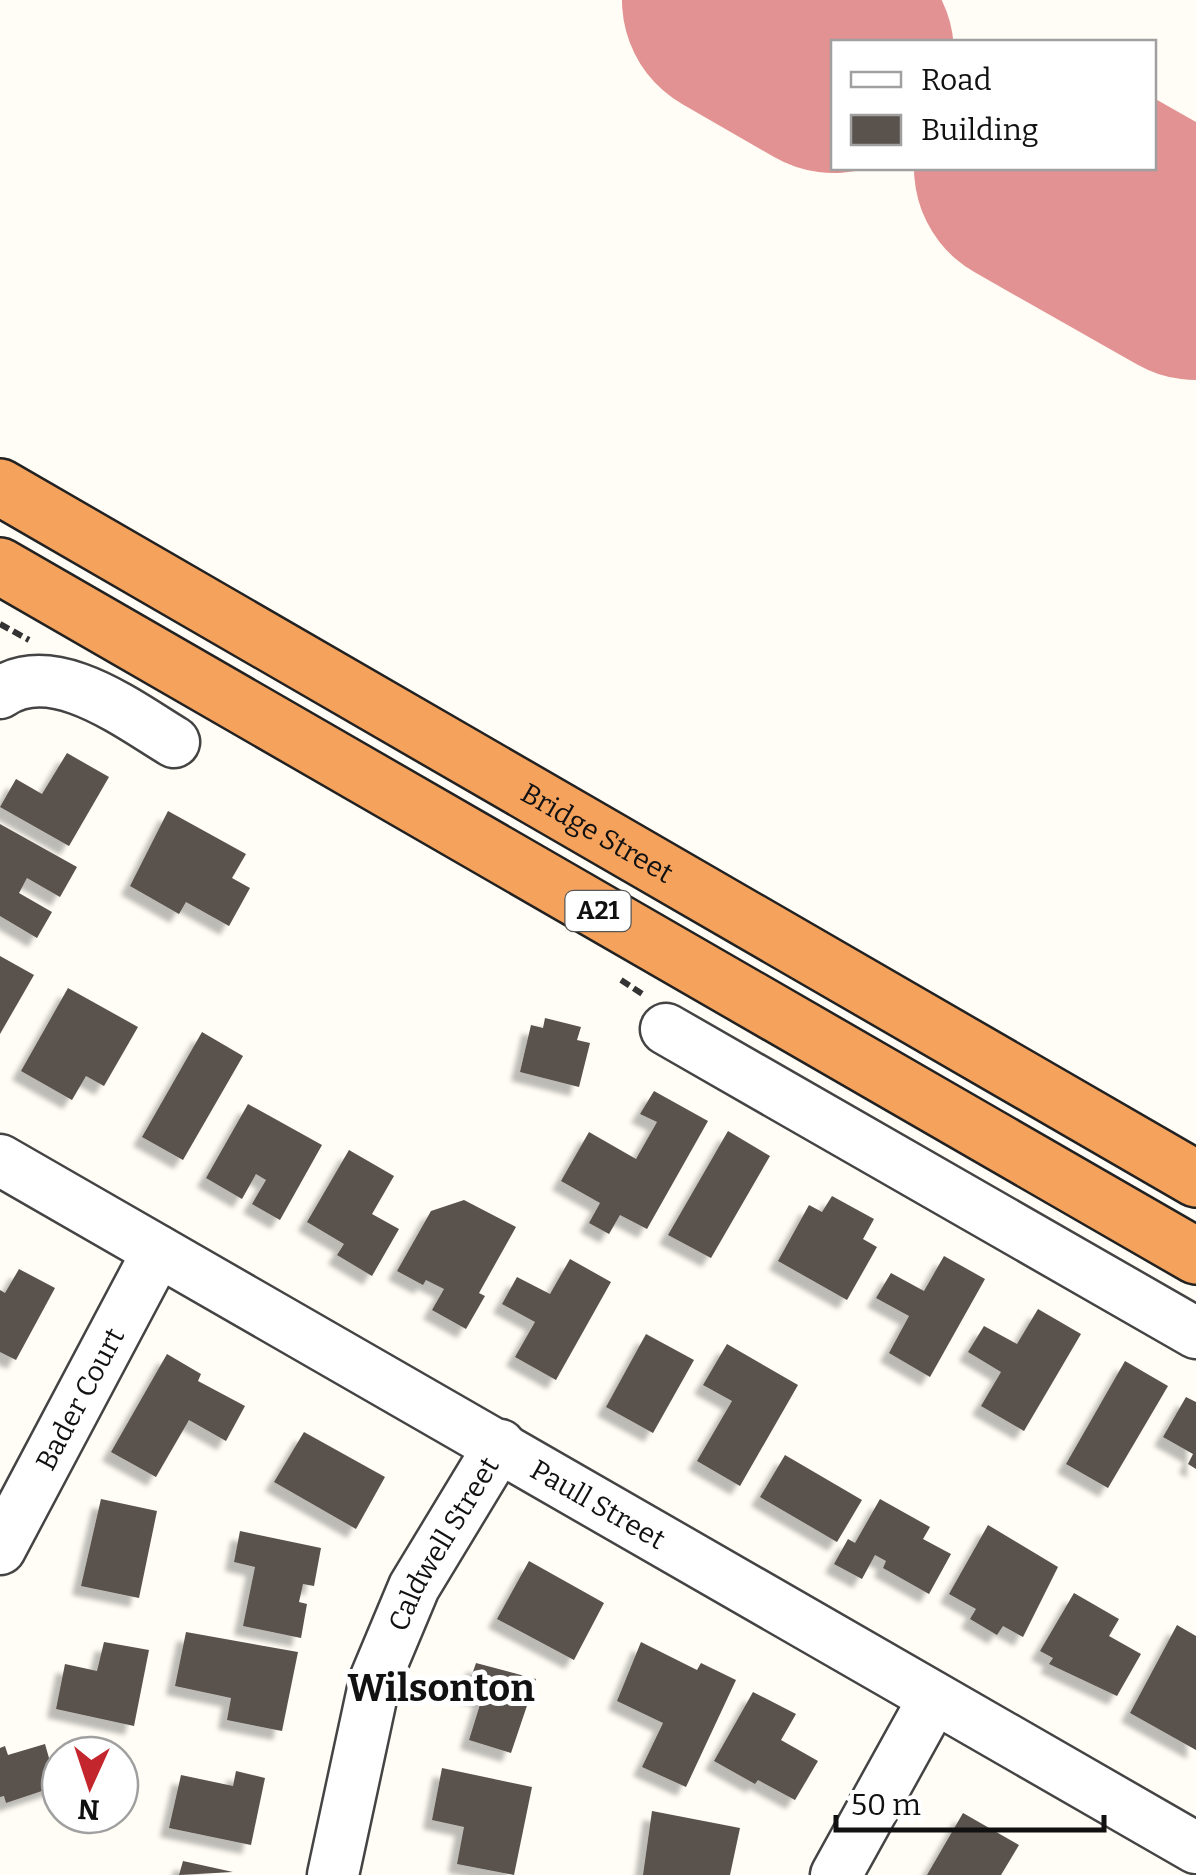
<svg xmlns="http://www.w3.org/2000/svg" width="1196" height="1875" font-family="Bitter,serif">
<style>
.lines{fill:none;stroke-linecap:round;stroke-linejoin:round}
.runway{stroke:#e29292;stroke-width:240}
.building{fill:#5a524d;filter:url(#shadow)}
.minor-casing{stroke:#444;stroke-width:55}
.highway-casing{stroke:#222;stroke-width:60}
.path{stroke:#333;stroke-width:6;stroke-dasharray:10 5;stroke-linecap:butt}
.minor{stroke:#fff;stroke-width:50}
.highway{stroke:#f5a25d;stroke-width:55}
.labels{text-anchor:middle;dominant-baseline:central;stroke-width:10;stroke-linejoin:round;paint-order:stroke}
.shield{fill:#fff;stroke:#585858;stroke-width:2.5}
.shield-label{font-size:25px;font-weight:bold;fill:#111}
.street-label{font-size:28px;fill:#111;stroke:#fff}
.district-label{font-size:38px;font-weight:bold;fill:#111;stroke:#fff}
</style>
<defs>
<filter id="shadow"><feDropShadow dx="-9" dy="9" stdDeviation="2.5" flood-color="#0004"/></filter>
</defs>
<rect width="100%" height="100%" fill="#fffdf5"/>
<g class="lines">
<path class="runway" d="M 742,0 L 834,53
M 1034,168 L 1196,260"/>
</g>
<path class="building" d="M 67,753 L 109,777 L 69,846 L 0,807 L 16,779 L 42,794 Z
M 168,811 L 246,854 L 232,878 L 250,888 L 229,926 L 186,902 L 179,914 L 130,886 Z
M 0,824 L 77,867 L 60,897 L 27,878 L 19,893 L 52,912 L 37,938 L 0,916 Z
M 0,956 L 34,975 L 0,1034 Z
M 68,988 L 138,1027 L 104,1086 L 86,1076 L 72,1100 L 21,1071 Z
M 545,1018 L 581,1027 L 577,1040 L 590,1043 L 579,1087 L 520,1072 L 531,1025 L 543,1028 Z
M 202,1032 L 243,1056 L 183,1160 L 142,1137 Z
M 654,1091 L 708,1121 L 647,1229 L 620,1215 L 609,1234 L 589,1223 L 600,1203 L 561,1181 L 589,1132 L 636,1159 L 657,1122 L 640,1114 Z
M 248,1104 L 322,1145 L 280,1220 L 252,1204 L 266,1180 L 256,1174 L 242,1199 L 206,1178 Z
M 728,1131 L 770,1156 L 711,1258 L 668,1235 Z
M 349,1150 L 394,1176 L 372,1214 L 399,1229 L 372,1276 L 337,1255 L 344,1244 L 307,1222 Z
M 832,1196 L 874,1219 L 863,1239 L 877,1247 L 847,1300 L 778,1261 L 809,1205 L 822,1212 Z
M 464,1200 L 516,1227 L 479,1293 L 485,1296 L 466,1329 L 432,1310 L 444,1289 L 426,1280 L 423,1285 L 397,1271 L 431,1211 Z
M 944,1256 L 985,1279 L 930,1377 L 889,1353 L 909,1316 L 876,1298 L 891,1273 L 924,1291 Z
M 570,1259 L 611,1282 L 556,1380 L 515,1357 L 535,1322 L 502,1304 L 517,1277 L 550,1294 Z
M 19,1269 L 55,1288 L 16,1360 L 0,1352 L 0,1290 L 5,1293 Z
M 1038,1309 L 1081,1334 L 1024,1431 L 981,1406 L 1001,1372 L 968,1352 L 984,1326 L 1017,1344 Z
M 646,1334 L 694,1360 L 653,1433 L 606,1407 Z
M 727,1344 L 798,1385 L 740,1486 L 697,1461 L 732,1401 L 703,1385 Z
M 167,1354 L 201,1374 L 198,1381 L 245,1406 L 226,1441 L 189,1420 L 156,1477 L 111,1452 Z
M 1125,1361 L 1168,1386 L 1108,1488 L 1066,1464 Z
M 1186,1397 L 1196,1402 L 1196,1469 L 1188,1464 L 1193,1454 L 1163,1437 Z
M 304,1432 L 385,1477 L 356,1529 L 274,1482 Z
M 785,1455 L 862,1500 L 837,1542 L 760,1497 Z
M 101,1499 L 157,1511 L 139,1598 L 81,1586 Z
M 880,1499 L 930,1527 L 923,1539 L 951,1554 L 929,1594 L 883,1568 L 886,1561 L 875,1555 L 862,1579 L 834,1564 L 848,1539 L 855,1543 Z
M 988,1525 L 1058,1567 L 1023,1637 L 1003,1626 L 997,1635 L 970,1619 L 976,1609 L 949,1594 Z
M 240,1531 L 321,1548 L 314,1586 L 303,1584 L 299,1602 L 307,1604 L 301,1638 L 243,1626 L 255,1567 L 234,1562 Z
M 529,1561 L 604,1603 L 574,1660 L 497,1619 Z
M 1074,1593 L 1119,1619 L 1109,1636 L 1141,1654 L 1117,1696 L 1049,1664 L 1053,1658 L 1040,1651 Z
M 1177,1625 L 1196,1636 L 1196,1750 L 1130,1713 Z
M 186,1632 L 298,1652 L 282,1731 L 227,1720 L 231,1698 L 175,1686 Z
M 104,1642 L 149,1650 L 134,1726 L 56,1709 L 65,1664 L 97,1671 Z
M 641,1642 L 697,1670 L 701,1663 L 736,1680 L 686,1787 L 642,1767 L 663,1723 L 617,1701 Z
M 476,1663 L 536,1679 L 511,1753 L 469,1740 L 482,1698 L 466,1692 Z
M 753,1692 L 796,1714 L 781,1740 L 818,1761 L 795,1800 L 758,1780 L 755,1784 L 714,1761 Z
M 45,1744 L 57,1786 L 6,1803 L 4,1796 L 0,1797 L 0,1748 L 5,1746 L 8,1755 Z
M 442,1768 L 532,1787 L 514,1875 L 457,1864 L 464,1827 L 432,1820 Z
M 236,1771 L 265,1778 L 251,1845 L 169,1828 L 181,1775 L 233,1786 Z
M 652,1811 L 740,1828 L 730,1875 L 643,1875 Z
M 963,1813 L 1019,1845 L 1001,1875 L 927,1875 Z
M 183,1861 L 233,1872 L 179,1875 Z"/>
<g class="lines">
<defs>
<g id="minor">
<path d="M 0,693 C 53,656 129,715 174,742"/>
<path d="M 666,1029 L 1196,1333"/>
<path id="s1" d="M 0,1160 L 1196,1848"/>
<path id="s2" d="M 0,1549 L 158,1251"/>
<path id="s3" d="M 333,1875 L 375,1680 L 414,1587 L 500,1445"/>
<path d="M 836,1875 L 934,1698"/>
</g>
<g id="highway">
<path id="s4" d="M 0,487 L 1196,1179"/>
<path d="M 0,566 L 1196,1256"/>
</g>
</defs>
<use href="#minor" class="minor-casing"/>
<use href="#highway" class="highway-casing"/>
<path class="path" d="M 0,624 L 29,640
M 621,980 L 644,995"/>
<use href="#minor" class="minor"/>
<use href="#highway" class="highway"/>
</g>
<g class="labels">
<rect class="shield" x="565.5" y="891" width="65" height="40" rx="8"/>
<g class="shield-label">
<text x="598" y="911">A21</text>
</g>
<g class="street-label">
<text stroke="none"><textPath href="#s4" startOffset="690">Bridge Street</textPath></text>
<text stroke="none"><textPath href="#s2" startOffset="170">Bader Court</textPath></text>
<text stroke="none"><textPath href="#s1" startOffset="690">Paull Street</textPath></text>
<text stroke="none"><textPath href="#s3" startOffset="352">Caldwell Street</textPath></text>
</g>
<g class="district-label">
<text x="441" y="1688">Wilsonton</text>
</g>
</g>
<rect x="831" y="40" width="325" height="130" fill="#ffffff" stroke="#a0a0a0" stroke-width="2.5"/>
<rect x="851" y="72" width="50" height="15" fill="#ffffff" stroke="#a0a0a0" stroke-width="2.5"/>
<text x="921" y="90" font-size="30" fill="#111111">Road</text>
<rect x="851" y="115" width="50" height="30" fill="#5a524d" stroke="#a0a0a0" stroke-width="2.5"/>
<text x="921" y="140" font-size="30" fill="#111111">Building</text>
<g transform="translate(90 1785) rotate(183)"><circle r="48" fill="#ffffff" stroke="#a0a0a0" stroke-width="2.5"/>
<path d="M0-8L18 38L0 25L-18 38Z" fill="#c4262e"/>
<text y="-15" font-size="28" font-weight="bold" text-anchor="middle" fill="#111111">N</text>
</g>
<path d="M836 1815v15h268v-15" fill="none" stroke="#111111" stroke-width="5"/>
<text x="851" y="1815" font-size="30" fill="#111111" stroke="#ffffff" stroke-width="8" paint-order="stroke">50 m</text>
</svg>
